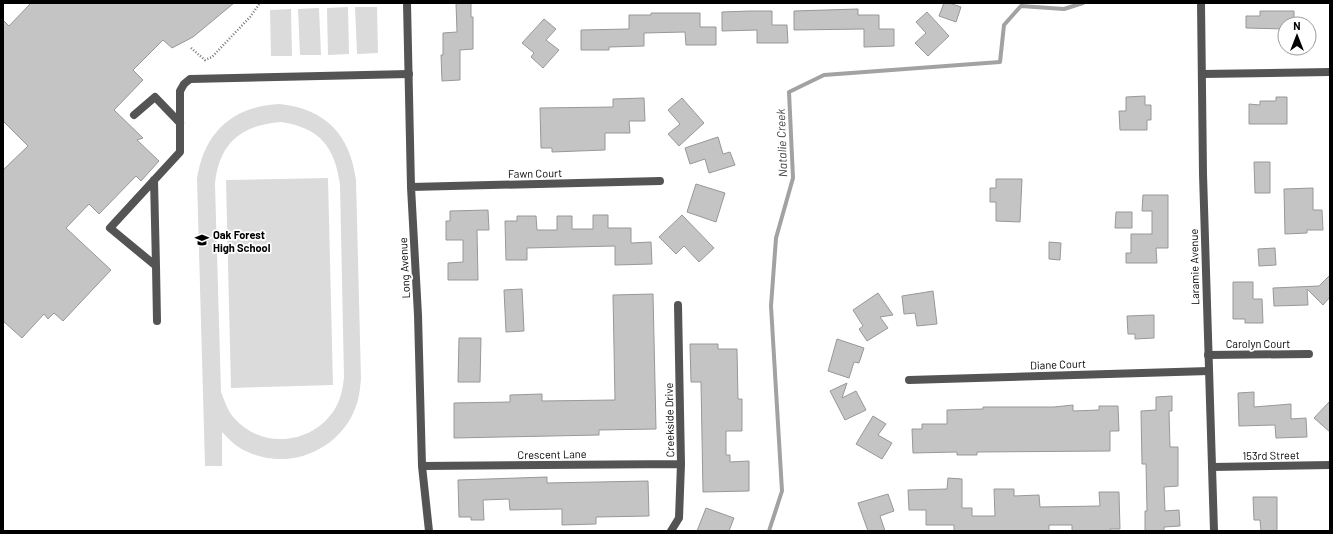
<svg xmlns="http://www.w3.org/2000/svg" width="1333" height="534" font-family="Barlow,sans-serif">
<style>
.green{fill:#dbdbdb;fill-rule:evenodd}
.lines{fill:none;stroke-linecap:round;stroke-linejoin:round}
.stream{stroke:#a2a2a2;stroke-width:4}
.building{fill:#c4c4c4;stroke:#989898}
.path{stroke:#767676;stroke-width:2.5;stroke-dasharray:1 2;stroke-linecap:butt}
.service{stroke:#545454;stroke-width:8}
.minor{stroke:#545454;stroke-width:8}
.tertiary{stroke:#545454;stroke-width:8}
.labels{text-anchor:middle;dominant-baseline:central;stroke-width:3.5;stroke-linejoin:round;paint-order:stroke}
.street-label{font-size:11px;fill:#000;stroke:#fff}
.poi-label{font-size:11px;font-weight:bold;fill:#000;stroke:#fff;text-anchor:start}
.water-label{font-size:12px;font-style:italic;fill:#434343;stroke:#fff}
</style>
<rect width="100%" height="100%" fill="#fff"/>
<path class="green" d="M 348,7 L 349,54 L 328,55 L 327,8 Z
M 355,7 L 377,7 L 378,53 L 357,54 Z
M 319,8 L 321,55 L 300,55 L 298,9 Z
M 291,9 L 292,56 L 271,56 L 270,10 Z
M 280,104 C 326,109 350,135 356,180 L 361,379 C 360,389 359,400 355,409 C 337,454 282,473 240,448 C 233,444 228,438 222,432 L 222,466 L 205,466 L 197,179 C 204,132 233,106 280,104 ZM 281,122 C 320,128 335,147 340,185 L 344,377 C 343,387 341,398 336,407 C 316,443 264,451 235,419 C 228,412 225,402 221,392 L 215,184 C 219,143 241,125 281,122 Z
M 328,178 L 333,385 L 231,388 L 226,180 Z"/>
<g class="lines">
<path class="stream" d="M 769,531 L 782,491 L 771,306 L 776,238 L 793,178 L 789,92 L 824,75 L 1000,62 L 1004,25 L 1021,6 L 1064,9 L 1083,3"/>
</g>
<path class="building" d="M 31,3 L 234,3 L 193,37 L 172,48 L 163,40 L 133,70 L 143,80 L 114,110 L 143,138 L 137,140 L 159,161 L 141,181 L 136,176 L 99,214 L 89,204 L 66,228 L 111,270 L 63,321 L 54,313 L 48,319 L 44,314 L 22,338 L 3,321 L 3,170 L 28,146 L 3,121 L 3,20 L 9,26 Z
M 456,3 L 471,3 L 471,17 L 473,17 L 473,49 L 460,50 L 460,80 L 442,81 L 441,55 L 443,55 L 443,33 L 457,32 Z
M 944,3 L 949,3 L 961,7 L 956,22 L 939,16 Z
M 858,9 L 858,15 L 879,15 L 879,29 L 894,29 L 894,46 L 864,47 L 864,29 L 794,30 L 794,11 Z
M 750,11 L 772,11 L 772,25 L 787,25 L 788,43 L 757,43 L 757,30 L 722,31 L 722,12 Z
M 1260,11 L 1294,11 L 1294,24 L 1285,24 L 1285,29 L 1246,28 L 1246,16 L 1260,16 Z
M 927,12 L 949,36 L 928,56 L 915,43 L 926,33 L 916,22 Z
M 651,13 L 700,13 L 700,27 L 716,27 L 716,45 L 686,45 L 685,32 L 644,33 L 644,46 L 609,47 L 609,50 L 581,50 L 581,30 L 629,29 L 629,15 L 651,15 Z
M 544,19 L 556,29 L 546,40 L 559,50 L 543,68 L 531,57 L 534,53 L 522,43 Z
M 1145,96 L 1145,105 L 1151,105 L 1151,120 L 1147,120 L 1147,130 L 1120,130 L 1119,111 L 1126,111 L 1126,97 Z
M 1276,97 L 1287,97 L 1287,124 L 1249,124 L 1249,104 L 1260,105 L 1260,101 L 1276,101 Z
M 644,98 L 645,121 L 629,121 L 630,133 L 605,133 L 605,150 L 552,152 L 552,148 L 541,148 L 540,108 L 613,107 L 613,99 Z
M 682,98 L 704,123 L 679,146 L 668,134 L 680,124 L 668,110 Z
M 718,137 L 723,154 L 730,152 L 735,165 L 709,173 L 705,159 L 690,164 L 685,148 Z
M 1254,162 L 1270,162 L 1270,193 L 1255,193 Z
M 996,179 L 1022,179 L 1020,222 L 996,221 L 996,202 L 990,202 L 990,188 L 996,188 Z
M 696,184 L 725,193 L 716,222 L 687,212 Z
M 1313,188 L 1313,210 L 1322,210 L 1323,230 L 1307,230 L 1307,233 L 1285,234 L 1284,189 Z
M 1143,195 L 1168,195 L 1168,248 L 1156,248 L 1157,263 L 1126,263 L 1126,253 L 1131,253 L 1131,234 L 1152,234 L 1152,211 L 1142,211 Z
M 488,210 L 489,230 L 477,230 L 478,280 L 448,280 L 448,263 L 463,262 L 463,240 L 446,240 L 446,221 L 450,221 L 450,211 Z
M 1116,212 L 1132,212 L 1132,228 L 1115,228 Z
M 593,215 L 608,215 L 608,228 L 631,228 L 631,243 L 651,242 L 652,264 L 615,265 L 615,246 L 527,248 L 527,260 L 506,260 L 505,221 L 517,221 L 517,216 L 536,216 L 537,230 L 557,230 L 557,216 L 572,216 L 572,229 L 593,229 Z
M 682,215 L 714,248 L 699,262 L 684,246 L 676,254 L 659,237 Z
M 1049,242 L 1061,243 L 1060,260 L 1049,259 Z
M 1275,248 L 1276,265 L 1259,266 L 1258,249 Z
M 1330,275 L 1330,297 L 1323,305 L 1307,289 L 1308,305 L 1274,306 L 1273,288 L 1319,286 Z
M 1233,282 L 1253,282 L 1253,299 L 1262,299 L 1263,323 L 1245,323 L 1245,319 L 1233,319 Z
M 522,289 L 524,331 L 506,332 L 504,290 Z
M 933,291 L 937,324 L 917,326 L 915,313 L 904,314 L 902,296 Z
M 878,293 L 893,315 L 880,317 L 888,328 L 867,341 L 859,329 L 863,326 L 853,310 Z
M 653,294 L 656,429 L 599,430 L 599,435 L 454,438 L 454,403 L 510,402 L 510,395 L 542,394 L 542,401 L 615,400 L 613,295 Z
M 1154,315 L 1154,338 L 1135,339 L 1135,334 L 1128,334 L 1127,316 Z
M 459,338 L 481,338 L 480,382 L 458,382 Z
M 837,339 L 864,348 L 859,363 L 854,362 L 849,378 L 828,371 Z
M 690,344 L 718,344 L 718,349 L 737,349 L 738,399 L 742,399 L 742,431 L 726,431 L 726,455 L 730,455 L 730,462 L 749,461 L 749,491 L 703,492 L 701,382 L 691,382 Z
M 847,383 L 842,398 L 856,391 L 866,410 L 845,420 L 830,391 Z
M 1254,392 L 1254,407 L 1291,404 L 1291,419 L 1306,418 L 1307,437 L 1276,438 L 1275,425 L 1239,426 L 1238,393 Z
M 1172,396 L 1172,411 L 1169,411 L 1170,447 L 1178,447 L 1178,486 L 1164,487 L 1165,511 L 1179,510 L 1180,526 L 1164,527 L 1164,531 L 1145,531 L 1145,511 L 1147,511 L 1146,464 L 1142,464 L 1141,411 L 1156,410 L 1156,397 Z
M 1330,401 L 1330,432 L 1314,418 Z
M 1073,405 L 1073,411 L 1099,410 L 1099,406 L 1118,406 L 1119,431 L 1110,431 L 1110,451 L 977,452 L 977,455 L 957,455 L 957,452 L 913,453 L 912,429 L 922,429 L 922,424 L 947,424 L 947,410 L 983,409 L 983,407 L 1054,407 Z
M 873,416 L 886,424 L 878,435 L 892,443 L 882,459 L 856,444 Z
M 547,477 L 547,483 L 648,481 L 649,516 L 596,517 L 596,524 L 562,525 L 562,509 L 510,510 L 509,499 L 483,500 L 484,520 L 471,520 L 471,517 L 459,517 L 458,480 Z
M 948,478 L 962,479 L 962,508 L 972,508 L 972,516 L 995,516 L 994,489 L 1014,489 L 1014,496 L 1039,495 L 1040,507 L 1100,506 L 1099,492 L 1119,492 L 1120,529 L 1110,529 L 1110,531 L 1072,531 L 1072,525 L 1049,525 L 1049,531 L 954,531 L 954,525 L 926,525 L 926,510 L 909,510 L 908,490 L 947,489 Z
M 888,494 L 894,511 L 880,516 L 885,531 L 868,531 L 858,503 Z
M 1253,497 L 1277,497 L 1277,531 L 1261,531 L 1260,520 L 1254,520 Z
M 706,508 L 734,518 L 729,531 L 697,531 Z"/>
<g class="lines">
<path class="path" d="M 191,48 L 205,60 L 212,57 L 250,17 L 260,3"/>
<path class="service" d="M 134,115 L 155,97 L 180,123
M 154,180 L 156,266
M 157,321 L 156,266 L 110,228 L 180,152 L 180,91 L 184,84 L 190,79 L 409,74"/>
<path class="minor" d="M 407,3 L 411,187 L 418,315 L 422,466 L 429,531
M 1202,74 L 1330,72
M 411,187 L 660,181
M 1208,355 L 1309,354
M 909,380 L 1209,371
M 422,466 L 681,464
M 1212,467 L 1330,465
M 671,531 L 679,518 L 681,464 L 678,305"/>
<path class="tertiary" d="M 1201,3 L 1203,174 L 1214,531"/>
</g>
<defs>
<symbol id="school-bare" viewBox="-9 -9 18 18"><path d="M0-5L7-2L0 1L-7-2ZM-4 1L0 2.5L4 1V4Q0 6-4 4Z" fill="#000" stroke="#fff" stroke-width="2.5" paint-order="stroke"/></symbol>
</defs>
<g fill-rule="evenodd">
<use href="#school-bare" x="192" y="230" width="20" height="20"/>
</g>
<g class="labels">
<g class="street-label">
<text transform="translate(535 173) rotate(-1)">Fawn Court</text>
<text transform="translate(1194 267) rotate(-91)">Laramie Avenue</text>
<text transform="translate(404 268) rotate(-93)">Long Avenue</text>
<text x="1258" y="343">Carolyn Court</text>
<text transform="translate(1058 364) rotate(-2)">Diane Court</text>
<text transform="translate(669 420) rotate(-91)">Creekside Drive</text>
<text transform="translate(552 454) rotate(-1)">Crescent Lane</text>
<text transform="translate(1271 455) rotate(-1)">153rd Street</text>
</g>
<g class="poi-label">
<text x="213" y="234">Oak Forest<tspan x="213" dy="13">High School</tspan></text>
</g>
<g class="water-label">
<text transform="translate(781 143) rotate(-92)">Natalie Creek</text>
</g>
</g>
<rect width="1333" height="534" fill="none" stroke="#000000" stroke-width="8"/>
<g transform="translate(1297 36)"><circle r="19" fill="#ffffff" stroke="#999999"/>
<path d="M0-3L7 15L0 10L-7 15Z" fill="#000000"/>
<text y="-6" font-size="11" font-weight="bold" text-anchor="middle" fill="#000000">N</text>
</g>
</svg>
